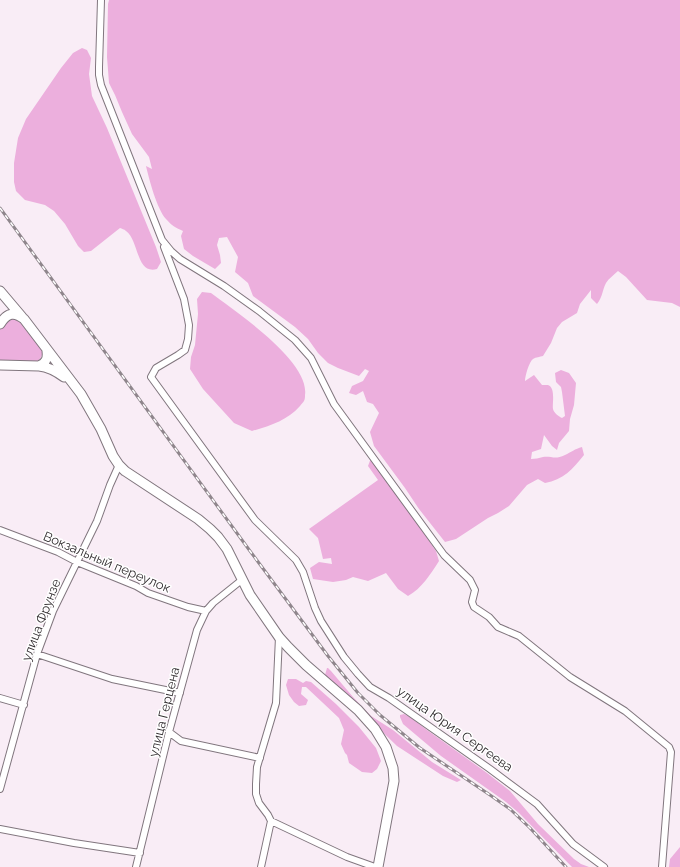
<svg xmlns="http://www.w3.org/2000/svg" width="680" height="867" font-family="Raleway,sans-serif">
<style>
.green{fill:#ecafdd}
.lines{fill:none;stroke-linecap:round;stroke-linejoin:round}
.street-casing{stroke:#81767e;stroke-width:8}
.secondary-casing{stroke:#81767e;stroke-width:11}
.street{stroke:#fff;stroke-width:6}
.secondary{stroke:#fff;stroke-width:9}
.rail-casing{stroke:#8f868c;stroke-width:3}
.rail{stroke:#fff;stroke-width:1.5;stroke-dasharray:4.5;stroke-linecap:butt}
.labels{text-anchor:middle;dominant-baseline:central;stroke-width:3;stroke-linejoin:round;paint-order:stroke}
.street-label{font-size:13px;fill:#302b2e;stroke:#fff}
</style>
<rect width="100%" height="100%" fill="#f9edf6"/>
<path class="green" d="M 109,0 L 680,0 L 680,307 L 672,303 L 647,300 L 626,277 L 618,271 C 614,275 609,278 606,283 C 602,291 603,296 597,304 L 591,298 L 591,290 L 580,304 L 577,313 L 562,322 L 557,328 L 551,343 L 543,356 C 540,357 536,357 533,359 C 529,362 525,376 525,381 L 534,375 L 542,385 C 542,385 548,385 548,385 C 556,388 552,404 553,409 C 554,413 558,416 562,418 L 565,416 L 562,392 L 561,387 L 556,382 L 555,373 L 561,370 L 569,373 L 576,383 L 574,405 L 570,419 L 569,431 L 559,443 L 557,450 L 552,446 L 544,435 L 541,449 L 532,452 L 531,459 C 535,459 539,458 543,457 C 552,456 555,460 565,455 C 571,452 575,449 582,447 L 584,455 C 573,469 563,480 545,483 L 538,479 L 527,485 L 509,506 L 498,513 L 488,518 L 456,539 L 445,542 L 419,509 L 405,488 L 374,446 L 370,432 L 379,413 L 373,404 L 367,402 L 363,391 L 356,395 L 349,393 L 352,386 L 363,381 L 369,371 L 365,369 L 359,376 L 338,368 L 328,363 L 318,353 L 308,339 L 295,327 L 253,296 L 248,283 L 235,272 L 238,257 L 227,237 L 219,238 L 217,245 L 220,255 L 221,263 L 215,269 L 193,256 L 184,249 L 181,236 L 183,231 C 176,228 171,225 166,219 C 157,209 149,179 146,166 L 152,169 L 149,157 L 132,134 L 122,112 L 115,95 L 109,83 L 107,57 L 108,4 Z
M 82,48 L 87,50 L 91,58 L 89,74 L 92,96 L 107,128 L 156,247 L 161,262 L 157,269 C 136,275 139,240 126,231 C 124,229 122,229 120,228 L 91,251 L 84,252 L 78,246 L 65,224 L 54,211 L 45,205 L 25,200 L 16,191 L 14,182 L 14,163 L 18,138 L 26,119 L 61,68 L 73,53 Z
M 202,292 L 211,293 C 236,312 310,361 305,395 C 305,397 305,399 304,401 C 303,403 301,404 300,406 C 288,420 270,426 252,431 L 234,423 L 203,389 L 190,369 L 191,357 L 195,345 L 198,314 L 197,299 Z
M 12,318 L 17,319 L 20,321 L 40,347 L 43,352 C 41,358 40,361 35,362 L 0,362 L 0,330 L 3,323 Z
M 371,458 L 403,502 L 436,551 L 439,561 C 430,575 422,588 408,596 L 398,589 L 386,573 L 368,581 L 353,577 L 346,580 L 333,582 L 313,579 L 310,568 L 319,562 L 332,564 L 331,558 L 323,559 L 318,538 L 309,529 L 378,480 L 368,466 Z
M 327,668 L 328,668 L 331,671 L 353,697 L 371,716 L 393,730 L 432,762 L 461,780 L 457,782 L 443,776 L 397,746 L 327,678 L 325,675 Z
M 288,679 L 296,679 L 303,683 L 306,681 L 311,682 L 336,704 L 359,727 L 376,748 L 381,761 L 377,769 L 372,773 L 362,772 L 349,763 L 347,755 L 345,753 L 341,744 L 344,730 L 339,718 L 306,687 L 302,687 L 301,694 L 308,700 L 306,705 L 299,706 L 294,702 L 289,695 L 286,685 Z
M 404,714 L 410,717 L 427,730 L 487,773 L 510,791 L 538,824 L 574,859 L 581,864 L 589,867 L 572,867 L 519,813 L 506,802 L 441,756 L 403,724 L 400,717 L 400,715 Z
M 680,847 L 680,867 L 669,867 L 670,859 Z"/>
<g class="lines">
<defs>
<path id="street" d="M 101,0 L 99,67 L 99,75 L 101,85 L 162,240 L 171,251 L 180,259 L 224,286 L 259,311 L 295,340 L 311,358 L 334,404 L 444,555 L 470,580 L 475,590 L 472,602 L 474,607 L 489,617 L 498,627 L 519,636 L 570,677 L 625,711 L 669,747 L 671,752 L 662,867
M 164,247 L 184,299 L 189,325 L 188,339 L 185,350 L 178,355 L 156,368 L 151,377 L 255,520 L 296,560 L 303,572 L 315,608 L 321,621 L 344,657 L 358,674 L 370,687 L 389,698 L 490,769 L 537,804 L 573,844 L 604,867
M 0,530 L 58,552 L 77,562 L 136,586 L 148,593 L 188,607 L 206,611
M 37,654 L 112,679 L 180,693
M 0,698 L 24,705
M 169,732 L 181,741 L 260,758
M 0,789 L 37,654 L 53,611 L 97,521 L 110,485 L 119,465
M 271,821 L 347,857 L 375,867
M 0,829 L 74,843 L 140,853
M 136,867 L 169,732 L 197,630 L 206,611 L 213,603 L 243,579
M 261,867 L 271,821 L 268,815 L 259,803 L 256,794 L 256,784 L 257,767 L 276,703 L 279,637"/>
<path id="secondary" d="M 0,291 L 22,317
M 0,324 C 7,313 14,311 24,319 L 81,394 L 101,429 L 113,456 L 119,465 L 125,471 L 198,519 L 210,529 L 218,537 L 227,549 L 250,595 L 279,637 L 288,647 L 306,665 L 358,710 L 375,729 L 386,747 L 393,768 L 394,781 L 378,867
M 0,365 L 39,366 C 46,363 48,359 47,351
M 39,366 C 49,367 56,371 64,377"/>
</defs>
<use href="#street" class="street-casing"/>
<use href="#secondary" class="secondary-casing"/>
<use href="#street" class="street"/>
<use href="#secondary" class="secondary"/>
<defs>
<path id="rail" d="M 0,208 L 250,551 L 328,656 L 358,693 L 380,715 L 420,748 L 490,795 L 510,809 L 530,828 L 566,867"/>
</defs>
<use href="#rail" class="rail-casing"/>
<use href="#rail" class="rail"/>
</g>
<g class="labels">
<g class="street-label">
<text transform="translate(107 562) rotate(23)">Вокзальный переулок</text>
<text transform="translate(41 620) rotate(-69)">улица Фрунзе</text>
<text transform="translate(164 712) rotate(-76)">улица Герцена</text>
<text transform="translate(455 729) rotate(35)">улица Юрия Сергеева</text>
</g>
</g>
</svg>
